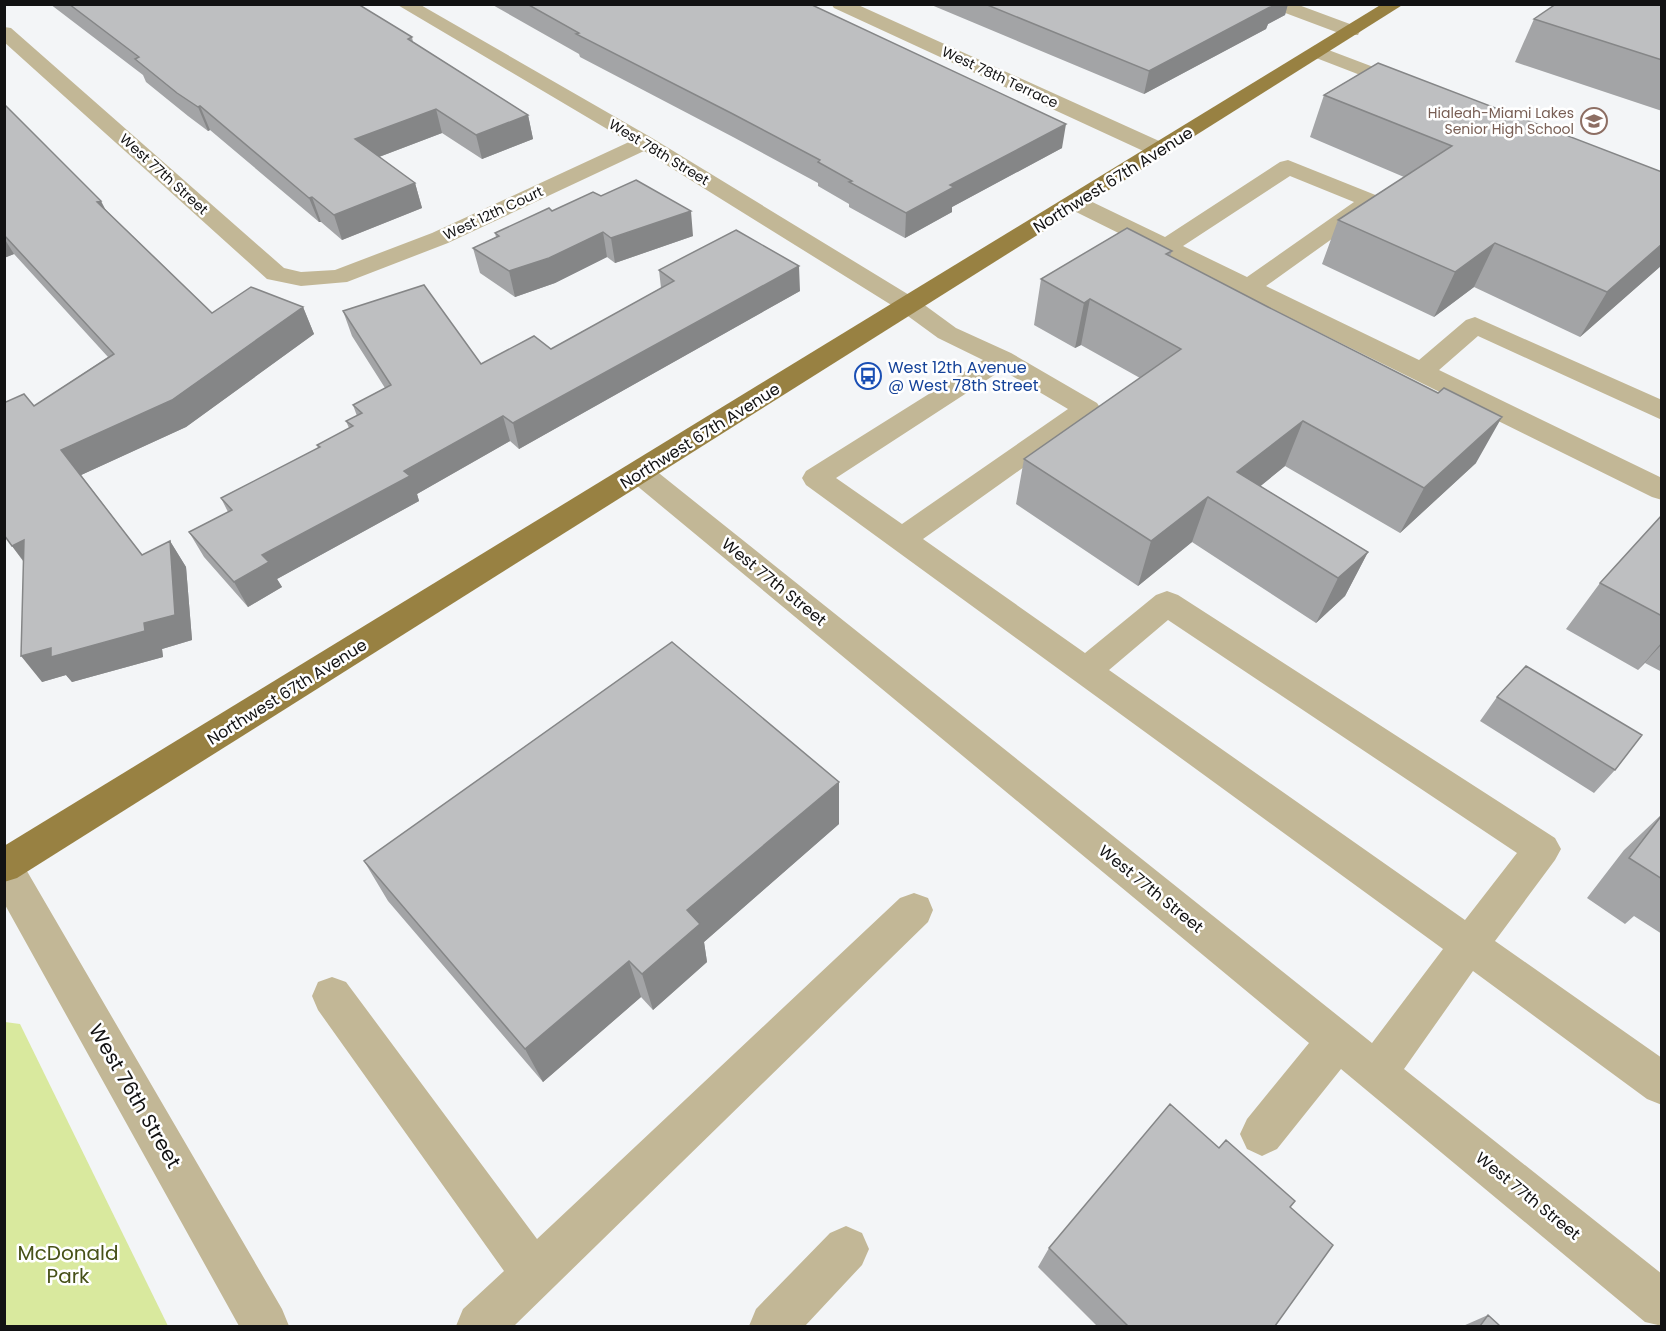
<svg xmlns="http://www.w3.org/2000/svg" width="1666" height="1331" font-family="Poppins,sans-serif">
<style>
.green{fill:#d9e99e}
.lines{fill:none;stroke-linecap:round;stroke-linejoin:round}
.minor{fill:#c2b796;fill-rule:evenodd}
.major{fill:#988142;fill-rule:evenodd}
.wall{fill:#a3a4a6}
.shaded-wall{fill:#858687}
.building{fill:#bebfc1;stroke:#858687;stroke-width:1.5}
.labels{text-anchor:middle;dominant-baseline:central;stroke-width:5;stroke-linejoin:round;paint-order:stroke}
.far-street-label{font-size:14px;fill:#121213;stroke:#fff}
.far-education-label{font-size:14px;fill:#785e54;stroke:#fff;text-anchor:end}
.street-label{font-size:16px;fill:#121213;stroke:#fff}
.transit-label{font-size:16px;fill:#164399;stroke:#fff;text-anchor:start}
.near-street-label{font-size:20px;fill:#121213;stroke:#fff}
.near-park-label{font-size:20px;fill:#475118;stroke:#fff}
</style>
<rect width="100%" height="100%" fill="#f3f5f7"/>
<path class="green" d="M 5,1022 L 20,1024 L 168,1326 L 5,1326 Z"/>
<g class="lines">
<path class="minor" d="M 396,4 L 419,4 L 652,138 L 919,301 L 956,328 L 1011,353 L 1097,403 L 1101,409 L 1097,415 L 923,539 L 1085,653 L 1156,595 L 1167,591 L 1178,595 L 1555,838 L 1561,849 L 1555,860 L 1495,941 L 1662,1058 L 1662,1105 L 1647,1099 L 1473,971 L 1404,1069 L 1662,1274 L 1662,1326 L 1645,1322 L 1341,1069 L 1277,1149 L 1262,1156 L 1247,1149 L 1240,1134 L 1247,1119 L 1309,1043 L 630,480 L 626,473 L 630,466 L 640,463 L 650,466 L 1372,1043 L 1443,949 L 806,485 L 802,478 L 806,471 L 983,360 L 938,338 L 901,311 L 644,151 L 448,243 L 347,282 L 301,286 L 267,279 L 4,42 L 4,27 L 11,28 L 284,268 L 301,272 L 335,270 L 432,233 L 629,142 ZM 1002,370 L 1068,409 L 902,524 L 836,478 ZM 1168,620 L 1517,853 L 1465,920 L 1109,670 Z
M 831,4 L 856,4 L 1168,145 L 1171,150 L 1168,155 L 1160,156 L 1152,155 L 834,8 Z
M 1269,4 L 1296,4 L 1358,27 L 1360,31 L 1358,35 L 1344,35 L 1272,8 Z
M 1318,46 L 1413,82 L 1416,86 L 1413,90 L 1399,90 L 1311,56 L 1308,52 L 1311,48 Z
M 1288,160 L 1378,196 L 1381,201 L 1378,206 L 1266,286 L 1419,360 L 1466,320 L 1475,317 L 1662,400 L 1662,420 L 1478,336 L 1439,370 L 1662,478 L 1662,500 L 1652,497 L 1068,208 L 1065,203 L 1068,198 L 1076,196 L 1084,198 L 1165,237 L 1280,162 ZM 1290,176 L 1354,202 L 1247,277 L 1183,246 Z
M 4,850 L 17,854 L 282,1309 L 289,1326 L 239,1326 L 4,903 Z
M 914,893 L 928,898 L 933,910 L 928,922 L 514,1326 L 456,1326 L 463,1309 L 504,1271 L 318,1010 L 312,996 L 318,982 L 332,977 L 346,982 L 537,1239 L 900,898 Z
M 846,1226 L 862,1233 L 869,1249 L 862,1265 L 805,1326 L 749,1326 L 756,1309 L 830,1233 Z"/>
<path class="major" d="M 1382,4 L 1404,4 L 17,878 L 4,882 L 4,846 Z"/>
</g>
<path class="wall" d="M 50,4 L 358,4 L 412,37 L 413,42 L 528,115 L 533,139 L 482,159 L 442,133 L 379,157 L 415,183 L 422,208 L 342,240 L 321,222 L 319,222 L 210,130 L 208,131 L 188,116 L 146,82 L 143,75 Z
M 491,4 L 810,4 L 1062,148 L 952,207 L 952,212 L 905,238 L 849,207 L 849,204 L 818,186 L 818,183 L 733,137 L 580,57 L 579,54 Z
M 929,4 L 1288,4 L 1285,15 L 1268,24 L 1266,29 L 1144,94 Z
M 1662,4 L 1662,111 L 1515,62 L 1534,19 Z
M 1378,63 L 1662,265 L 1580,337 L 1474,287 L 1434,317 L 1322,264 L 1338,220 L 1404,177 L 1310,137 L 1324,95 Z
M 4,104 L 107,211 L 212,313 L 303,307 L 314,334 L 186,427 L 81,475 L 142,555 L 170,541 L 186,567 L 192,640 L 162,649 L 163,657 L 72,682 L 66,675 L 42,682 L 23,561 L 12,546 L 6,402 L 34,406 L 108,357 L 14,254 L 4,258 Z
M 601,196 L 693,236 L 615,263 L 607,257 L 555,283 L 515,297 L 480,273 L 473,248 L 496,237 L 495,233 L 552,211 Z
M 1172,251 L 1170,256 L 1476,463 L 1400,533 L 1285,466 L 1260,486 L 1368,552 L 1345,596 L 1316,623 L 1192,542 L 1138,586 L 1016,504 L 1024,459 L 1140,378 L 1081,345 L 1075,348 L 1034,325 L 1041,279 Z
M 659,270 L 800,291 L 519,449 L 510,441 L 417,494 L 419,501 L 277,579 L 282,587 L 248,607 L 204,557 L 189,532 L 228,512 L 221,498 L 318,448 L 317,445 L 349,428 L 346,421 L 357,416 L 353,405 L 385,388 L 352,336 L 343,311 L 481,364 L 551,349 L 661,288 Z
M 1662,515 L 1662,672 L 1645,663 L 1638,670 L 1566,629 L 1600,583 Z
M 1497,697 L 1615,770 L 1594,793 L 1480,721 Z
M 1662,814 L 1662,934 L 1634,916 L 1625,924 L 1587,898 L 1624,850 Z
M 839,824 L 704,942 L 707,962 L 653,1010 L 641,997 L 543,1082 L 388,901 L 364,861 Z
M 1219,1148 L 1290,1207 L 1275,1326 L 1097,1326 L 1038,1267 L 1049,1248 Z
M 1488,1315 L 1500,1326 L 1463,1326 Z"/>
<path class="shaded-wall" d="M 1269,4 L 1288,4 L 1285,15 L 1268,24 L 1266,29 L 1144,94 L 1149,71 Z
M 200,106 L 210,130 L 208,131 L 198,107 Z
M 436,109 L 442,133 L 363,163 L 355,139 Z
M 528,115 L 533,139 L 482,159 L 476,135 Z
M 1066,124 L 1062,148 L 952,207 L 952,212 L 905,238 L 906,213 L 950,185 Z
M 415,183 L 422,208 L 342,240 L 334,215 Z
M 312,197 L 321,222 L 319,222 L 309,198 Z
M 101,201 L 114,226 L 97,202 Z
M 691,211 L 693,236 L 615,263 L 611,238 Z
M 603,232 L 607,257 L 555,283 L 515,297 L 509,271 Z
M 4,238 L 14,254 L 4,258 Z
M 1495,243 L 1474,287 L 1434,317 L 1455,272 Z
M 1662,244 L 1662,265 L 1580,337 L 1607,292 Z
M 799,266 L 800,291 L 519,449 L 513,423 Z
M 1090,299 L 1081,345 L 1075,348 L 1084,303 Z
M 303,307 L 314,334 L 186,427 L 79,476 L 61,450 Z
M 503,416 L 510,441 L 417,494 L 419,501 L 277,579 L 282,587 L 248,607 L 234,582 L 262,555 L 404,471 Z
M 1502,417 L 1476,463 L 1400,533 L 1424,488 Z
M 1303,421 L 1285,466 L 1230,511 L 1237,472 Z
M 1208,497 L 1192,542 L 1138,586 L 1151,541 Z
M 24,540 L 32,572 L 12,546 Z
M 170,541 L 186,567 L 192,640 L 162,649 L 163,657 L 72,682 L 66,675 L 42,682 L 21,656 L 144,623 Z
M 1368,552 L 1345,596 L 1316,623 L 1338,578 Z
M 1662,642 L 1662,644 L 1638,670 Z
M 839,782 L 839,824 L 704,942 L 707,962 L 653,1010 L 642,974 L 687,910 Z
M 629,961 L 641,997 L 543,1082 L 525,1049 Z"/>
<path class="building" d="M 69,4 L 358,4 L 412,37 L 408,39 L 528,115 L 476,135 L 436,109 L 355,139 L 415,183 L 334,215 L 312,197 L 309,198 L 200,106 L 198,107 L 177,93 L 135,59 L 139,57 Z
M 527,4 L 810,4 L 1066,124 L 950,185 L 954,187 L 906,213 L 849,182 L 852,181 L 818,162 L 820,160 L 731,113 L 576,34 L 579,33 Z
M 985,4 L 1269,4 L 1268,5 L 1272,6 L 1149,71 Z
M 1556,4 L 1662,4 L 1662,60 L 1534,19 Z
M 1378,63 L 1662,172 L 1662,244 L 1607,292 L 1495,243 L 1455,272 L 1338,220 L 1452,146 L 1324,95 Z
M 4,104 L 101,201 L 97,202 L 212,313 L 251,287 L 303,307 L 172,400 L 61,450 L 142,555 L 170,541 L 175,615 L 144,623 L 145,631 L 51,657 L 51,648 L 21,656 L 24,540 L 12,546 L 4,535 L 4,401 L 6,402 L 24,394 L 34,406 L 114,354 L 4,235 Z
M 636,180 L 691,211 L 611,238 L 603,232 L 549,258 L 509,271 L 473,248 L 499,236 L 495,233 L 549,208 L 552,211 L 593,192 L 601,196 Z
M 1127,228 L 1172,251 L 1166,254 L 1268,307 L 1438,393 L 1444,388 L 1502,417 L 1424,488 L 1303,421 L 1237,472 L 1368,552 L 1338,578 L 1208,497 L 1151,541 L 1024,459 L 1181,349 L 1090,299 L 1084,303 L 1041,279 Z
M 736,230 L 799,266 L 513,423 L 503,416 L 404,471 L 410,476 L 262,555 L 269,562 L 234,582 L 189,532 L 232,510 L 221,498 L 320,447 L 317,445 L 353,426 L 346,421 L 362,413 L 353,405 L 391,385 L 343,311 L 424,285 L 481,364 L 534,336 L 551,349 L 674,281 L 659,270 Z
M 1662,515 L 1662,616 L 1600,583 Z
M 672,642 L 839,782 L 687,910 L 700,924 L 642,974 L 629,961 L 525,1049 L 364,861 Z
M 1526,666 L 1642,735 L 1615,770 L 1497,697 Z
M 1662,815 L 1662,879 L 1629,858 Z
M 1170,1104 L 1219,1148 L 1226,1140 L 1295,1201 L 1290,1207 L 1333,1245 L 1275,1326 L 1128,1326 L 1049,1248 Z
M 1488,1315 L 1500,1326 L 1480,1326 Z"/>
<defs>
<symbol id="school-ring" viewBox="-11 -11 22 22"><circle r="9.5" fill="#fff" stroke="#8d6e63" stroke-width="1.5"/><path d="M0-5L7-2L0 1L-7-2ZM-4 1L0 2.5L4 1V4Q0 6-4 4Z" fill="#8d6e63"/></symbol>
<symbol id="bus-ring" viewBox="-11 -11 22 22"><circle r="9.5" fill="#fff" stroke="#1a4fb4" stroke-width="1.5"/><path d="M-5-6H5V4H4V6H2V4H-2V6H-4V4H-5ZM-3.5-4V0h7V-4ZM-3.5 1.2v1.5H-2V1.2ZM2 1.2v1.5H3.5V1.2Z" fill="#1a4fb4"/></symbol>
</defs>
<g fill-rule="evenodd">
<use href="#school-ring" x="1579" y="106" width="30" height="30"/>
<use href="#bus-ring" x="853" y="361" width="30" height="30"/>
</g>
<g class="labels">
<g class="far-street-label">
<text transform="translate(1000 77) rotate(25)">West 78th Terrace</text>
<text transform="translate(659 152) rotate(31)">West 78th Street</text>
<text transform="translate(164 174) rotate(42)">West 77th Street</text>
<text transform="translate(493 213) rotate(-25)">West 12th Court</text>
</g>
<g class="far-education-label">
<text x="1574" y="113">Hialeah-Miami Lakes<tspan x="1574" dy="16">Senior High School</tspan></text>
</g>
<g class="street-label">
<text transform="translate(1113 180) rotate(-32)">Northwest 67th Avenue</text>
<text transform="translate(700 436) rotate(-32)">Northwest 67th Avenue</text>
<text transform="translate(774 582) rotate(39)">West 77th Street</text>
<text transform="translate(287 692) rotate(-32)">Northwest 67th Avenue</text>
<text transform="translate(1151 889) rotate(39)">West 77th Street</text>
<text transform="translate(1528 1196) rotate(39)">West 77th Street</text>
</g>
<g class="transit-label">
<text x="888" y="367">West 12th Avenue<tspan x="888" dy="18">@ West 78th Street</tspan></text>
</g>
<g class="near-street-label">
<text transform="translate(135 1096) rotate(60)">West 76th Street</text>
</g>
<g class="near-park-label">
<text x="68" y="1253">McDonald<tspan x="68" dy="23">Park</tspan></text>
</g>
</g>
<rect width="1666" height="1331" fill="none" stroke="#121213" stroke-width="12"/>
</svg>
